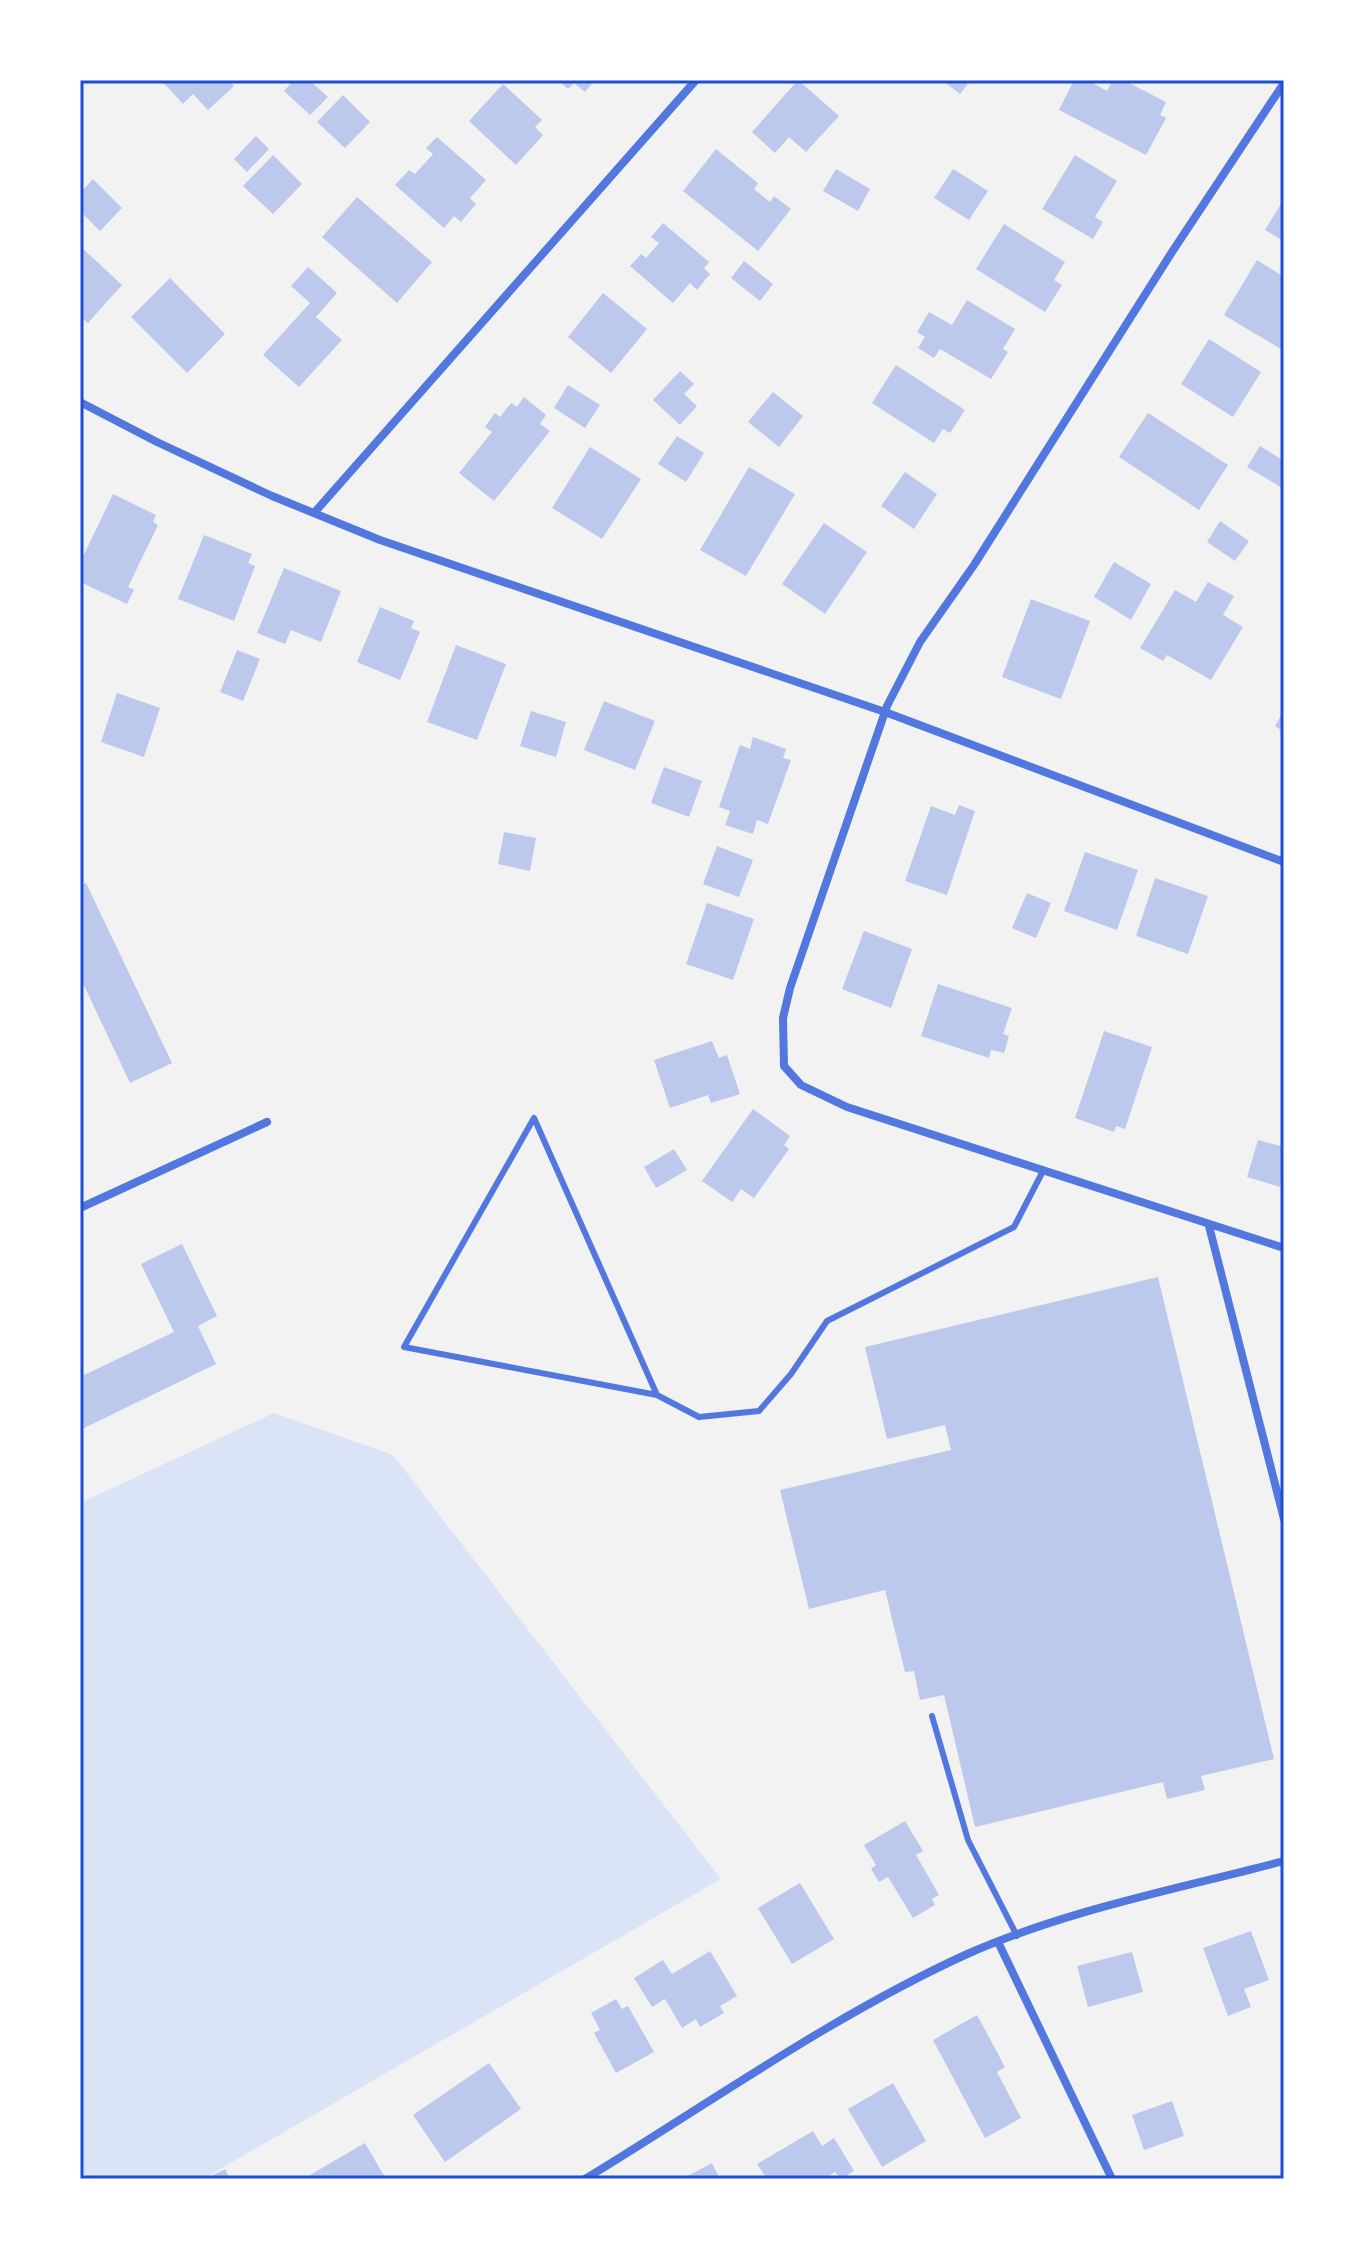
<svg xmlns="http://www.w3.org/2000/svg" width="1364" height="2259" font-family="Commissioner,sans-serif">
<style>
.green{fill:#dbe4f7}
.building{fill:#bdc9ec}
.lines{fill:none;stroke-linecap:round;stroke-linejoin:round}
.service{stroke:#5277de;stroke-width:6}
.minor{stroke:#5277de;stroke-width:8}
.neatline{fill:none;stroke:#1d4ed8;stroke-width:3}
</style>
<rect width="100%" height="100%" fill="#f2f2f2"/>
<path class="green" d="M 274,1413 L 393,1455 L 721,1879 L 203,2179 L 80,2179 L 80,1503 Z"/>
<path class="building" d="M 161,80 L 229,80 L 234,86 L 208,110 L 193,94 L 183,104 Z
M 294,80 L 309,80 L 328,97 L 310,115 L 284,91 Z
M 558,80 L 595,80 L 585,92 L 574,83 L 568,89 Z
M 798,80 L 839,116 L 806,152 L 789,137 L 775,153 L 752,132 Z
M 942,80 L 971,80 L 960,94 Z
M 1074,80 L 1087,80 L 1107,91 L 1113,80 L 1123,80 L 1166,102 L 1160,115 L 1166,118 L 1146,155 L 1059,110 Z
M 503,84 L 542,120 L 535,127 L 543,135 L 516,165 L 469,121 Z
M 343,95 L 370,122 L 345,148 L 317,122 Z
M 256,136 L 269,149 L 247,172 L 234,159 Z
M 437,137 L 486,180 L 470,198 L 476,204 L 461,222 L 454,216 L 444,228 L 395,185 L 409,170 L 415,174 L 433,154 L 426,148 Z
M 716,149 L 758,183 L 754,189 L 770,202 L 774,196 L 791,209 L 758,251 L 683,191 Z
M 273,155 L 302,184 L 273,214 L 243,186 Z
M 1075,155 L 1117,181 L 1095,217 L 1103,222 L 1093,239 L 1042,209 Z
M 836,169 L 870,189 L 858,211 L 823,191 Z
M 953,169 L 988,191 L 969,220 L 934,198 Z
M 93,179 L 122,208 L 100,231 L 80,211 L 80,193 Z
M 357,197 L 432,262 L 397,303 L 322,237 Z
M 1284,199 L 1284,241 L 1265,230 Z
M 663,223 L 709,262 L 704,268 L 710,274 L 697,290 L 690,283 L 673,303 L 630,266 L 641,254 L 646,258 L 659,243 L 651,237 Z
M 1004,224 L 1065,262 L 1054,280 L 1062,285 L 1045,312 L 976,269 Z
M 80,246 L 122,285 L 88,323 L 80,316 Z
M 1257,260 L 1284,277 L 1284,351 L 1224,315 Z
M 744,261 L 773,284 L 760,301 L 731,278 Z
M 308,267 L 337,293 L 316,317 L 342,340 L 299,387 L 263,355 L 310,303 L 291,286 Z
M 170,278 L 225,334 L 187,373 L 131,317 Z
M 603,293 L 647,329 L 611,373 L 568,337 Z
M 967,300 L 1015,329 L 1003,349 L 1008,352 L 991,379 L 940,349 L 934,358 L 918,348 L 925,337 L 917,332 L 929,312 L 952,325 Z
M 1209,339 L 1261,372 L 1233,417 L 1181,384 Z
M 896,365 L 965,410 L 950,433 L 943,429 L 934,443 L 872,403 Z
M 680,371 L 694,384 L 684,394 L 697,406 L 680,425 L 653,400 Z
M 568,385 L 600,405 L 585,428 L 554,408 Z
M 773,392 L 803,416 L 779,447 L 748,422 Z
M 524,397 L 546,415 L 540,424 L 550,431 L 494,501 L 459,473 L 492,432 L 485,427 L 495,413 L 500,417 L 511,403 L 517,407 Z
M 1148,413 L 1228,465 L 1199,510 L 1119,457 Z
M 677,436 L 704,453 L 686,482 L 658,464 Z
M 1260,446 L 1284,461 L 1284,489 L 1247,467 Z
M 590,447 L 641,479 L 602,539 L 552,508 Z
M 749,467 L 795,494 L 746,576 L 700,550 Z
M 905,472 L 937,494 L 914,529 L 881,506 Z
M 113,494 L 156,515 L 153,522 L 158,525 L 128,587 L 134,590 L 127,604 L 80,582 L 80,563 Z
M 1220,521 L 1249,541 L 1235,561 L 1207,542 Z
M 824,523 L 867,552 L 825,614 L 782,584 Z
M 204,535 L 252,554 L 248,563 L 255,566 L 234,621 L 178,599 Z
M 1114,562 L 1151,584 L 1131,620 L 1094,597 Z
M 284,568 L 341,591 L 321,642 L 291,630 L 285,644 L 257,633 Z
M 1208,582 L 1234,596 L 1223,615 L 1243,627 L 1211,680 L 1167,655 L 1163,661 L 1140,648 L 1175,590 L 1196,602 Z
M 1031,599 L 1090,621 L 1061,699 L 1002,677 Z
M 380,607 L 414,621 L 411,628 L 420,632 L 400,680 L 357,662 Z
M 456,645 L 506,664 L 477,740 L 427,722 Z
M 237,650 L 260,659 L 243,701 L 220,692 Z
M 117,693 L 160,708 L 144,757 L 101,742 Z
M 604,701 L 655,721 L 635,770 L 584,750 Z
M 1284,710 L 1284,732 L 1275,726 Z
M 531,711 L 566,722 L 556,757 L 520,746 Z
M 753,737 L 786,749 L 783,758 L 791,760 L 768,824 L 757,820 L 753,834 L 725,825 L 730,811 L 719,807 L 740,745 L 750,749 Z
M 664,767 L 702,781 L 689,817 L 651,803 Z
M 959,805 L 975,811 L 947,895 L 905,881 L 931,806 L 955,815 Z
M 504,832 L 536,838 L 530,871 L 498,864 Z
M 717,846 L 753,860 L 739,897 L 703,884 Z
M 1085,852 L 1138,870 L 1117,930 L 1064,911 Z
M 1155,878 L 1208,896 L 1188,954 L 1136,936 Z
M 86,883 L 172,1063 L 130,1083 L 80,977 L 80,886 Z
M 1027,893 L 1051,903 L 1036,938 L 1012,928 Z
M 707,903 L 754,919 L 733,980 L 686,964 Z
M 864,931 L 912,949 L 891,1008 L 842,989 Z
M 938,984 L 1012,1008 L 1003,1034 L 1009,1036 L 1004,1053 L 991,1050 L 989,1058 L 921,1036 Z
M 1104,1031 L 1152,1047 L 1125,1129 L 1116,1126 L 1114,1132 L 1075,1118 Z
M 712,1041 L 719,1058 L 727,1055 L 740,1094 L 711,1103 L 708,1095 L 670,1108 L 654,1060 Z
M 753,1109 L 790,1136 L 784,1145 L 789,1149 L 754,1198 L 741,1189 L 732,1202 L 702,1181 Z
M 1258,1140 L 1284,1147 L 1280,1187 L 1247,1177 Z
M 674,1149 L 687,1170 L 656,1188 L 644,1167 Z
M 182,1244 L 217,1316 L 198,1326 L 216,1364 L 80,1430 L 80,1377 L 174,1332 L 141,1264 Z
M 1158,1277 L 1274,1759 L 1201,1776 L 1205,1790 L 1167,1799 L 1163,1782 L 975,1827 L 944,1695 L 920,1700 L 914,1671 L 905,1672 L 885,1590 L 809,1609 L 780,1490 L 951,1450 L 945,1425 L 887,1439 L 865,1347 Z
M 905,1821 L 923,1851 L 916,1855 L 939,1895 L 932,1899 L 935,1905 L 913,1918 L 888,1877 L 879,1882 L 871,1869 L 876,1865 L 864,1845 Z
M 800,1883 L 834,1939 L 792,1964 L 758,1908 Z
M 1251,1931 L 1269,1980 L 1244,1989 L 1251,2007 L 1228,2016 L 1203,1948 Z
M 710,1951 L 737,1996 L 720,2006 L 724,2013 L 700,2027 L 696,2019 L 682,2028 L 665,1999 L 652,2007 L 634,1978 L 663,1960 L 672,1974 Z
M 1132,1952 L 1143,1992 L 1088,2007 L 1077,1966 Z
M 616,1999 L 622,2009 L 628,2006 L 654,2052 L 616,2073 L 594,2033 L 600,2030 L 591,2013 Z
M 977,2015 L 1005,2067 L 997,2072 L 1021,2118 L 985,2138 L 933,2040 Z
M 489,2063 L 521,2109 L 445,2162 L 413,2115 Z
M 893,2083 L 926,2141 L 882,2167 L 848,2109 Z
M 1172,2101 L 1184,2136 L 1144,2150 L 1132,2115 Z
M 813,2131 L 822,2146 L 834,2138 L 854,2171 L 841,2179 L 835,2172 L 824,2179 L 767,2179 L 757,2164 Z
M 365,2143 L 386,2179 L 303,2179 Z
M 712,2163 L 720,2179 L 682,2179 Z
M 225,2169 L 230,2179 L 206,2179 Z"/>
<g class="lines">
<path class="service" d="M 657,1395 L 404,1347 L 534,1118 L 657,1395 L 699,1417 L 759,1411 L 791,1374 L 827,1321 L 1014,1227 L 1043,1171
M 932,1716 L 968,1840 L 1017,1936"/>
<path class="minor" d="M 1284,83 L 1172,252 L 974,565 L 920,642 L 887,706 L 790,988 L 783,1018 L 784,1066 L 801,1085 L 847,1107 L 1284,1248
M 80,402 L 157,442 L 272,496 L 380,540 L 885,712 L 1284,862
M 314,513 L 696,80
M 80,1208 L 267,1122
M 1209,1226 L 1284,1519
M 998,1942 L 1112,2179
M 585,2179 C 710,2103 832,2016 965,1955 C 1066,1910 1178,1889 1284,1861"/>
</g>
<rect width="1364" height="2259" fill="none" stroke="#ffffff" stroke-width="164"/>
<rect x="82" y="82" width="1200" height="2095" class="neatline"/>
</svg>
